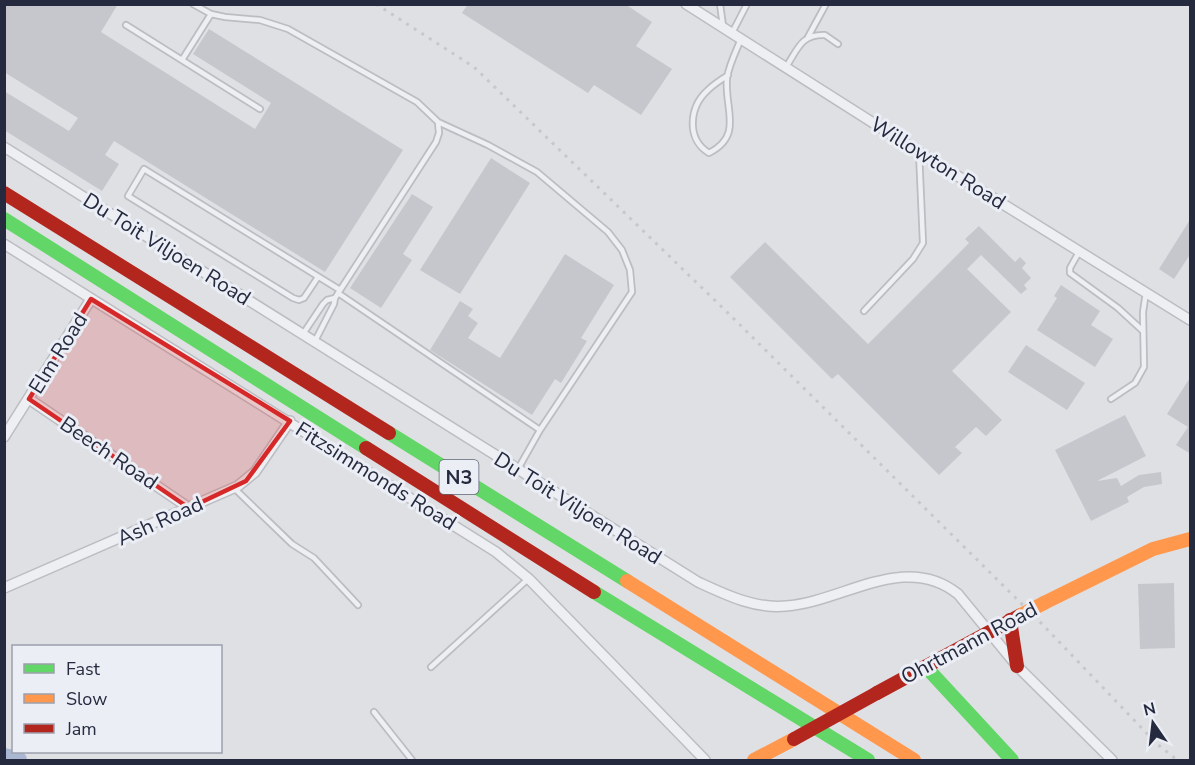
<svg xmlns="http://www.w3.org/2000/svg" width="1195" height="765" font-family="'Nunito Sans',sans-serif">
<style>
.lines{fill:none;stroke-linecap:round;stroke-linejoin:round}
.river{stroke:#aab7d2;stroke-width:18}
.building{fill:#c6c7cd}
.lane-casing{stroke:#bcbdc2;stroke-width:8}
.street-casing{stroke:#bcbdc2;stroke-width:12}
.lane{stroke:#eeeff2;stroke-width:4.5}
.street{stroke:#eeeff2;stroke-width:9}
.fast{stroke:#63d668;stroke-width:14}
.slow{stroke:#ff974d;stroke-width:14}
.jam{stroke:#b3261e;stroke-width:14}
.rail{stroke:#c7c8cd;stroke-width:3;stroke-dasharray:3 6;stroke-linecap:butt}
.slow-bridge{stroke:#ff974d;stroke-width:14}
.jam-bridge{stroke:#b3261e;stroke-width:14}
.marked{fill:#d62828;fill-opacity:0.2;stroke:#d62828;stroke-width:4.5;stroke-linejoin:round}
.labels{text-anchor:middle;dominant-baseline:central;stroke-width:6;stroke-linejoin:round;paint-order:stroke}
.shield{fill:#ebeef5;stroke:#606576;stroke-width:1.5}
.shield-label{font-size:20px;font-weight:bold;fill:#252a3f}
.street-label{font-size:21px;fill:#252a3f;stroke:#ebeef5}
</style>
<rect width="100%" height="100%" fill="#dfe0e4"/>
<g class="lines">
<path class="river" d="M 4,757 L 18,760"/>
</g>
<path class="building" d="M 4,4 L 118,4 L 101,32 L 255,129 L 271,103 L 193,54 L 209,29 L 403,150 L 325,272 L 114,141 L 105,155 L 119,164 L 102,191 L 4,130 L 4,91 L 69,131 L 78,118 L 4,72 Z
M 468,4 L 625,4 L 652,22 L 636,46 L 672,69 L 641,115 L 594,85 L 588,93 L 462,13 Z
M 491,158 L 530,183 L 460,294 L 420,270 Z
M 412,194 L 433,207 L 403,254 L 412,260 L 381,308 L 350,288 Z
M 1191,218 L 1191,253 L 1174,279 L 1159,269 Z
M 979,226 L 1015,262 L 1020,257 L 1026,263 L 1022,268 L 1031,278 L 1024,285 L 1027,289 L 1021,294 L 981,255 L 967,269 L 1011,312 L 952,371 L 1002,420 L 986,436 L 976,427 L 955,447 L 962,453 L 939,475 L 838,374 L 832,379 L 730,277 L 765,242 L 868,344 L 969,243 L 965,239 Z
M 565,254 L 614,285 L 581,338 L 587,341 L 561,383 L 555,379 L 532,415 L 430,350 L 460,301 L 473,309 L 468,316 L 478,323 L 468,338 L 500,358 Z
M 1061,285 L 1100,311 L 1091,325 L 1113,339 L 1095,367 L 1037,330 L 1057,298 L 1054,296 Z
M 1026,345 L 1085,383 L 1067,410 L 1008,372 Z
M 1191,376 L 1191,454 L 1176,445 L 1188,427 L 1167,414 Z
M 1125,415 L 1146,456 L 1097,481 L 1117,478 L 1121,486 L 1139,475 L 1161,472 L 1162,484 L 1144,487 L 1127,497 L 1129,502 L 1091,521 L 1055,450 Z
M 1174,583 L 1175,648 L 1140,649 L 1138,584 Z"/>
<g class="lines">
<defs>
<path id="lane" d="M 193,4 L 211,14 L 225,17 L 260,20 L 288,29 L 417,102 L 438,122 L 439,133 L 436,142 L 335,298 L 334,304 L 315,341
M 720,4 L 723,26
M 126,25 L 260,109
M 732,33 L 747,4
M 808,37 L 826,4
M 182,60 L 211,14
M 786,67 C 798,49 801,34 825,35 L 838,44
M 728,75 C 721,80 714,84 708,90 C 689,107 686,139 709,153 C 744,135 724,109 727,78 C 729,65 736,51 741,39
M 1079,252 L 1070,268 L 1070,273 L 1118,308 L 1143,331
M 318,277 L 304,298 L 299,300 L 293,298 L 128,196 L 144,169 L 340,290
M 338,293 L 540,430 L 632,292 L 630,270 L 622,250 L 608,232 L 537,172 L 488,145 L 438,122
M 864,311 L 913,259 L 923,243 L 919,152
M 303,334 L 323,304 L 327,300 L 335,298
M 1111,399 L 1135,383 L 1144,367 L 1143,312 L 1146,292
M 518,469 L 540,430
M 234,488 L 292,544 L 314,558 L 358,605
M 431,667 L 528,579
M 374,712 L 412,760"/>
<path id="street" d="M 686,4 L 919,152 L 1190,320
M 4,147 C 236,292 466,439 698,582 C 726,595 755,609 786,606 C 843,602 905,551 958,594 L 1017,666 L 1112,760
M 4,244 L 496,552 L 529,579 L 705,760
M 29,399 L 189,508
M 4,437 L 91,299
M 4,588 L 238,486 L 255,472 L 290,421"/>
</defs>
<use href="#lane" class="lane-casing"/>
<use href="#street" class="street-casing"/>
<use href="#lane" class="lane"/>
<use href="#street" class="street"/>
<path class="fast" d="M 4,219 L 366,448
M 389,433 L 627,581
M 594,592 L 868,760
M 926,667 L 1012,760"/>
<path class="slow" d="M 627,581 L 914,760
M 1044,603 L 1153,549 L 1190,539
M 754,760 L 794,739"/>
<path class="jam" d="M 4,193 L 389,433
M 366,448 L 594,592
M 1010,620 L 1017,666
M 877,693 L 1021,615"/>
<path class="rail" d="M 376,4 L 474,67 L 729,314 L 1044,626 L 1156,743 L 1177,760"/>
<path class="slow-bridge" d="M 1021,615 L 1044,603"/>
<path class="jam-bridge" d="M 794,739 L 877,693"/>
</g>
<path class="marked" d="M 91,299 L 290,421 L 246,481 L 189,508 L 29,399 Z"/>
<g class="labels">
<rect class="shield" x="439.5" y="460" width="39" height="34" rx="4.5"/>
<g class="shield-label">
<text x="459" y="477">N3</text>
</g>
<g class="street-label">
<text transform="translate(938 163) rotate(32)">Willowton Road</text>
<text transform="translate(167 249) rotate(32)">Du Toit Viljoen Road</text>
<text transform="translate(58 353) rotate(-58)">Elm Road</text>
<text transform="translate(109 453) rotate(34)">Beech Road</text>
<text transform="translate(376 476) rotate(32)">Fitzsimmonds Road</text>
<text transform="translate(578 508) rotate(32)">Du Toit Viljoen Road</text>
<text transform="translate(160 521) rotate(-24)">Ash Road</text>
<text transform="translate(969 643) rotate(-28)">Ohrtmann Road</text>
</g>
</g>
<rect width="1195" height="765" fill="none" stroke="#252a3f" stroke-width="12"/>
<rect x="12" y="645" width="210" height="108" fill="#ebeef5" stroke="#9ca0ac" stroke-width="1.5"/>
<rect x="24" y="664" width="30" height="9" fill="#63d668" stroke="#9ca0ac" stroke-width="1.5"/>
<text x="66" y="675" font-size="18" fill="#252a3f">Fast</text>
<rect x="24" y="694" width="30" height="9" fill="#ff974d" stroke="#9ca0ac" stroke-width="1.5"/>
<text x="66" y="705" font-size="18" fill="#252a3f">Slow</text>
<rect x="24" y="724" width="30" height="9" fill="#b3261e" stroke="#9ca0ac" stroke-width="1.5"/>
<text x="66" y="735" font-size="18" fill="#252a3f">Jam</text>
<g transform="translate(1153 723) rotate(346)" stroke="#ebeef5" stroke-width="4.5" paint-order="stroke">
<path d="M0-4.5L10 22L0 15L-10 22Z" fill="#252a3f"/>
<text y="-9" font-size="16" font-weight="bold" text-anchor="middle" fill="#252a3f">N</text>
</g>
</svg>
